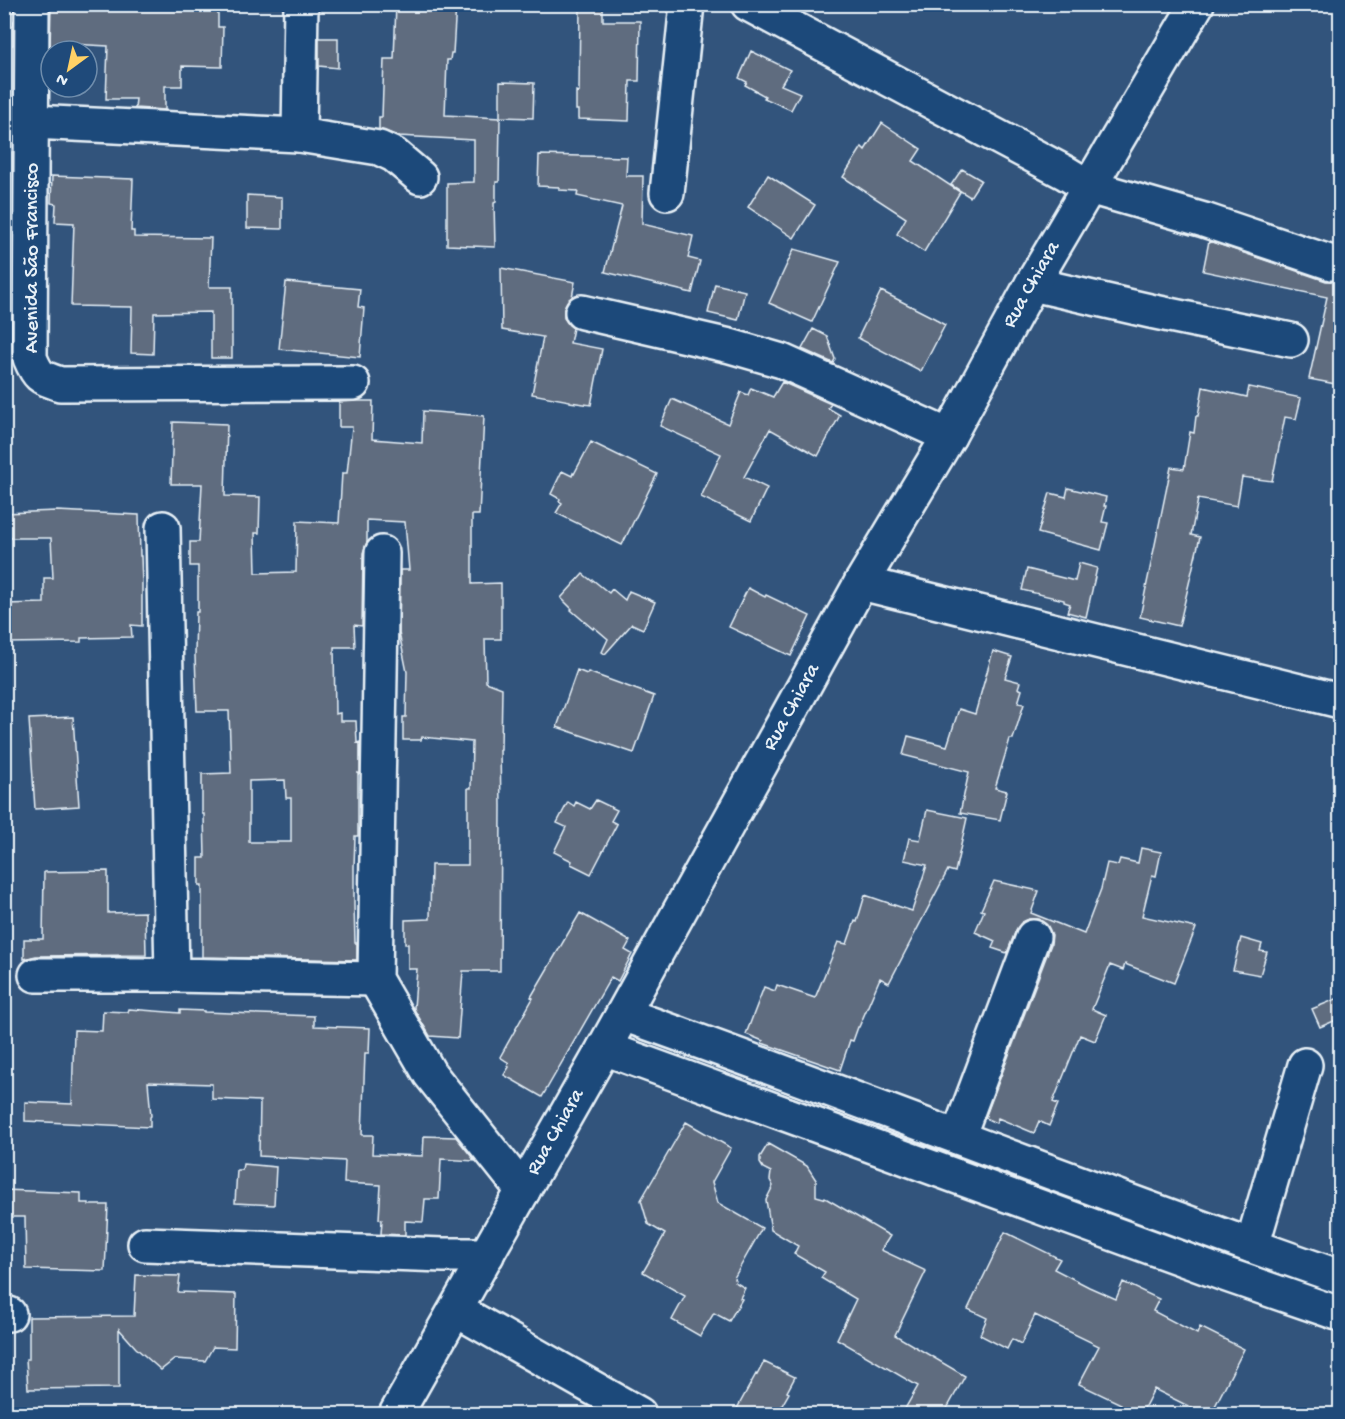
<svg xmlns="http://www.w3.org/2000/svg" width="1345" height="1419" font-family="'Gochi Hand',sans-serif">
<style>
.building{fill:#5f6c7f;stroke:#e8f1f8;stroke-width:1.5;fill-rule:evenodd}
.lines{fill:none;stroke-linecap:round;stroke-linejoin:round}
.minor-casing{stroke:#e8f1f8;stroke-width:38}
.minor{stroke:#1f4a7a;stroke-width:33}
.labels{text-anchor:middle;dominant-baseline:central;stroke-width:6;stroke-linejoin:round;paint-order:stroke}
.street-label{font-size:21px;fill:#e8f1f8;stroke:#1f4a7a}
</style>
<rect width="100%" height="100%" fill="#32547c"/>
<filter id="ink" filterUnits="userSpaceOnUse"><feTurbulence type="fractalNoise" baseFrequency=".0167" numOctaves="2"/><feDisplacementMap in="SourceGraphic" scale="12" xChannelSelector="R" yChannelSelector="G"/><feConvolveMatrix kernelMatrix="1 2 1 2 8 2 1 2 1" color-interpolation-filters="sRGB"/></filter>
<g filter="url(#ink)">
<path class="building" d="M 51,4 L 218,4 L 218,27 L 223,27 L 222,67 L 182,66 L 182,86 L 165,86 L 165,110 L 135,108 L 136,99 L 106,99 L 108,46 L 71,44 L 71,50 L 50,49 Z
M 396,4 L 456,4 L 453,53 L 451,53 L 450,60 L 447,60 L 445,115 L 500,118 L 499,182 L 496,182 L 496,202 L 494,203 L 495,247 L 447,245 L 447,183 L 474,182 L 474,140 L 398,136 L 379,129 L 379,117 L 382,117 L 384,59 L 394,59 Z
M 580,4 L 603,4 L 603,21 L 640,21 L 639,81 L 630,81 L 629,121 L 578,119 L 578,110 L 576,110 L 576,91 L 579,92 Z
M 4,21 L 13,21 L 13,45 L 4,45 Z
M 319,38 L 338,38 L 338,68 L 319,66 Z
M 751,51 L 790,70 L 781,85 L 800,93 L 791,110 L 764,98 L 765,96 L 745,85 L 747,82 L 739,78 Z
M 500,82 L 534,83 L 533,118 L 500,117 Z
M 882,123 L 921,149 L 913,161 L 960,192 L 924,252 L 897,234 L 906,218 L 843,177 L 862,147 L 865,150 Z
M 539,155 L 627,157 L 626,176 L 643,176 L 642,224 L 693,236 L 688,258 L 700,261 L 692,293 L 605,272 L 622,206 L 577,196 L 578,191 L 559,190 L 559,187 L 538,186 Z
M 962,169 L 981,180 L 970,197 L 951,185 Z
M 768,175 L 815,205 L 794,238 L 748,207 Z
M 52,176 L 133,179 L 131,231 L 134,231 L 134,237 L 211,238 L 209,287 L 232,287 L 232,358 L 211,358 L 211,312 L 154,313 L 153,354 L 131,353 L 132,307 L 71,306 L 74,223 L 55,222 L 56,204 L 51,203 Z
M 247,195 L 282,197 L 282,229 L 247,228 Z
M 1209,241 L 1326,281 L 1335,281 L 1341,279 L 1341,385 L 1309,379 L 1327,297 L 1203,271 Z
M 794,249 L 840,262 L 812,322 L 769,303 Z
M 501,268 L 575,282 L 572,297 L 568,300 L 564,308 L 564,318 L 569,325 L 573,328 L 570,343 L 602,349 L 591,405 L 570,402 L 570,401 L 532,394 L 543,337 L 502,330 Z
M 286,282 L 360,289 L 358,307 L 364,308 L 360,357 L 279,349 Z
M 715,284 L 745,291 L 738,320 L 708,313 Z
M 881,291 L 936,319 L 936,320 L 945,325 L 921,371 L 858,338 Z
M 813,329 L 827,336 L 835,359 L 833,363 L 802,349 Z
M 782,382 L 831,404 L 828,408 L 840,415 L 818,456 L 770,429 L 744,477 L 767,488 L 751,521 L 701,497 L 721,454 L 660,426 L 672,399 L 728,424 L 741,392 L 748,395 L 751,388 L 773,397 Z
M 1203,387 L 1247,397 L 1249,387 L 1301,398 L 1296,419 L 1285,417 L 1272,481 L 1242,477 L 1237,506 L 1198,499 L 1191,535 L 1200,537 L 1179,626 L 1140,617 L 1171,467 L 1184,469 L 1190,432 L 1194,433 L 1196,416 L 1198,416 Z
M 358,401 L 373,401 L 372,439 L 422,443 L 423,411 L 484,416 L 479,515 L 472,515 L 472,584 L 501,583 L 501,639 L 485,639 L 486,682 L 502,688 L 501,750 L 500,750 L 501,806 L 500,971 L 463,971 L 458,1038 L 430,1036 L 415,1011 L 414,1008 L 417,969 L 408,969 L 408,944 L 405,944 L 405,920 L 430,919 L 431,865 L 468,865 L 468,788 L 471,788 L 472,742 L 422,737 L 421,740 L 403,740 L 403,717 L 406,717 L 407,672 L 399,633 L 400,570 L 409,570 L 405,522 L 367,520 L 367,542 L 363,553 L 362,626 L 354,625 L 355,647 L 334,647 L 335,714 L 340,713 L 340,721 L 356,721 L 357,743 L 360,742 L 360,774 L 358,773 L 358,836 L 355,836 L 354,867 L 354,905 L 355,943 L 357,943 L 357,960 L 202,957 L 202,885 L 199,885 L 199,858 L 205,858 L 204,814 L 202,814 L 202,774 L 231,773 L 229,711 L 197,711 L 195,655 L 196,612 L 198,612 L 198,566 L 190,566 L 190,542 L 199,542 L 202,484 L 171,484 L 173,422 L 227,424 L 225,496 L 260,497 L 259,533 L 255,533 L 256,573 L 296,572 L 297,521 L 339,523 L 342,473 L 347,473 L 352,427 L 339,427 L 339,402 ZM 285,780 L 286,798 L 291,798 L 291,842 L 249,842 L 249,781 Z
M 591,442 L 657,474 L 622,545 L 556,513 L 562,503 L 559,501 L 560,499 L 551,494 L 562,471 L 572,476 L 573,473 L 574,474 Z
M 1068,488 L 1106,497 L 1104,506 L 1106,506 L 1102,522 L 1108,523 L 1101,550 L 1038,533 L 1050,493 L 1066,497 Z
M 57,511 L 139,515 L 140,556 L 141,556 L 142,584 L 142,626 L 131,625 L 132,637 L 81,638 L 81,642 L 4,643 L 4,604 L 44,603 L 44,578 L 53,578 L 51,538 L 4,538 L 4,513 Z
M 1079,563 L 1097,568 L 1086,617 L 1067,612 L 1070,604 L 1064,602 L 1064,600 L 1022,590 L 1027,569 L 1075,581 Z
M 583,574 L 592,581 L 593,580 L 609,593 L 612,589 L 625,600 L 629,591 L 655,602 L 643,629 L 632,624 L 605,654 L 602,652 L 608,639 L 594,627 L 593,629 L 571,610 L 572,609 L 561,598 Z
M 748,588 L 765,597 L 766,595 L 810,616 L 791,656 L 729,627 Z
M 993,651 L 1012,657 L 1005,678 L 1020,682 L 1018,688 L 1022,690 L 1018,703 L 1024,704 L 1013,739 L 1010,739 L 995,788 L 1007,791 L 1000,820 L 960,813 L 969,772 L 903,755 L 908,736 L 947,746 L 959,709 L 975,714 Z
M 577,670 L 587,674 L 588,672 L 654,696 L 634,753 L 557,727 Z
M 73,717 L 79,806 L 35,809 L 29,719 Z
M 596,800 L 617,810 L 611,821 L 617,824 L 591,874 L 571,864 L 572,861 L 554,852 L 566,827 L 557,823 L 568,802 L 574,806 L 576,802 L 590,809 Z
M 927,810 L 967,818 L 955,872 L 948,870 L 889,983 L 880,978 L 859,1027 L 858,1027 L 853,1041 L 850,1040 L 840,1070 L 762,1043 L 763,1041 L 746,1034 L 764,987 L 775,991 L 777,985 L 815,998 L 838,942 L 847,944 L 855,921 L 857,922 L 865,895 L 912,911 L 927,865 L 904,860 L 909,838 L 920,840 Z
M 1141,848 L 1161,852 L 1156,876 L 1152,875 L 1142,916 L 1196,928 L 1174,983 L 1125,964 L 1123,970 L 1110,965 L 1092,1009 L 1106,1015 L 1095,1041 L 1080,1035 L 1053,1102 L 1058,1104 L 1049,1126 L 1039,1121 L 1034,1133 L 998,1118 L 996,1123 L 985,1118 L 1051,944 L 1052,935 L 1047,925 L 1039,919 L 1029,919 L 1021,923 L 1016,930 L 1007,953 L 992,948 L 995,941 L 975,932 L 984,911 L 981,910 L 994,881 L 1039,891 L 1031,913 L 1084,934 L 1101,889 L 1107,863 L 1118,865 L 1120,859 L 1138,863 Z
M 108,871 L 108,913 L 145,912 L 146,955 L 36,956 L 24,959 L 24,939 L 43,939 L 44,872 Z
M 580,913 L 630,941 L 625,950 L 632,954 L 618,981 L 611,977 L 542,1097 L 504,1075 L 509,1067 L 507,1066 L 509,1063 L 500,1057 L 533,998 L 531,997 Z
M 1241,938 L 1262,944 L 1260,951 L 1267,952 L 1260,975 L 1233,970 Z
M 1341,997 L 1341,1018 L 1320,1027 L 1312,1009 Z
M 129,1009 L 180,1013 L 180,1010 L 204,1011 L 204,1012 L 314,1016 L 314,1026 L 370,1028 L 369,1053 L 365,1053 L 362,1135 L 373,1135 L 372,1154 L 423,1156 L 424,1136 L 456,1137 L 475,1161 L 441,1159 L 439,1199 L 425,1199 L 423,1222 L 405,1221 L 405,1235 L 381,1234 L 382,1220 L 379,1219 L 381,1185 L 344,1183 L 345,1161 L 259,1156 L 260,1101 L 212,1099 L 212,1084 L 148,1082 L 151,1116 L 150,1117 L 150,1127 L 25,1121 L 25,1102 L 72,1104 L 74,1030 L 102,1031 L 103,1011 L 128,1012 Z
M 686,1122 L 731,1148 L 712,1182 L 718,1203 L 762,1228 L 734,1278 L 736,1280 L 735,1282 L 745,1288 L 740,1298 L 742,1299 L 729,1321 L 714,1313 L 700,1336 L 672,1320 L 685,1296 L 643,1272 L 665,1234 L 648,1224 L 641,1200 Z
M 768,1144 L 807,1166 L 816,1180 L 816,1196 L 827,1199 L 890,1236 L 881,1250 L 926,1271 L 895,1335 L 965,1376 L 944,1414 L 902,1414 L 918,1386 L 837,1339 L 856,1299 L 821,1278 L 825,1272 L 794,1254 L 798,1246 L 771,1230 L 766,1200 L 773,1186 L 770,1180 L 771,1172 L 763,1168 L 760,1163 L 760,1157 Z
M 243,1164 L 276,1167 L 274,1205 L 235,1203 L 237,1170 L 242,1170 Z
M 4,1190 L 81,1193 L 81,1203 L 89,1203 L 89,1205 L 108,1205 L 105,1271 L 26,1269 L 25,1217 L 4,1217 Z
M 1005,1232 L 1060,1259 L 1054,1269 L 1089,1287 L 1116,1299 L 1123,1282 L 1159,1299 L 1153,1311 L 1197,1334 L 1200,1327 L 1244,1349 L 1211,1414 L 1204,1414 L 1154,1389 L 1141,1414 L 1114,1414 L 1121,1404 L 1079,1384 L 1099,1346 L 1035,1315 L 1021,1344 L 1012,1339 L 1007,1349 L 980,1335 L 987,1318 L 968,1309 Z
M 136,1275 L 180,1276 L 178,1292 L 236,1294 L 235,1348 L 213,1347 L 205,1361 L 175,1359 L 161,1370 L 136,1348 L 119,1329 L 119,1388 L 28,1389 L 26,1359 L 29,1359 L 29,1317 L 134,1316 Z
M 764,1362 L 795,1377 L 787,1392 L 789,1393 L 777,1414 L 734,1414 L 756,1374 L 757,1375 Z"/>
<g class="lines">
<defs>
<g id="minor">
<path d="M 32,4 L 30,358 C 38,377 40,377 60,384 L 353,383"/>
<path d="M 748,4 L 1066,173 L 1089,187 L 1204,220 L 1332,263"/>
<path d="M 32,122 L 299,135 L 301,4"/>
<path d="M 299,135 L 379,148 L 394,155 L 420,177"/>
<path d="M 667,193 L 687,4"/>
<path d="M 1032,284 L 1150,311 L 1291,340"/>
<path d="M 582,312 L 730,346 L 782,361 L 949,436"/>
<path d="M 163,528 L 172,975 L 375,979"/>
<path d="M 382,553 L 375,979 L 430,1074 L 523,1191"/>
<path d="M 861,583 L 1340,701"/>
<path d="M 36,975 L 172,975"/>
<path d="M 623,1014 C 863,1099 1100,1194 1340,1277"/>
<path d="M 604,1048 L 1224,1274 L 1340,1314"/>
<path d="M 958,1137 L 1033,937"/>
<path d="M 145,1244 L 443,1255 L 487,1255"/>
<path d="M 1252,1246 L 1305,1065"/>
<path d="M 456,1310 L 639,1414"/>
<path d="M 4,1314 L 9,1314"/>
<path id="s1" d="M 396,1414 L 604,1048 L 861,583 L 949,436 L 1032,284 L 1197,4"/>
</g>
</defs>
<use href="#minor" class="minor-casing"/>
<use href="#minor" class="minor"/>
</g>
</g>
<g class="labels">
<g class="street-label">
<text transform="translate(33 258) rotate(-90)">Avenida São Francisco</text>
<text stroke="none"><textPath href="#s1" startOffset="1296">Rua Chiara</textPath></text>
<text stroke="none"><textPath href="#s1" startOffset="810">Rua Chiara</textPath></text>
<text stroke="none"><textPath href="#s1" startOffset="324">Rua Chiara</textPath></text>
</g>
</g>
<rect width="1345" height="1419" fill="none" stroke="#1f4a7a" stroke-width="24"/>
<rect x="12" y="12" width="1321" height="1395" fill="none" stroke="#e8f1f8" stroke-width="2" filter="url(#ink)"/>
<g transform="translate(69 69) rotate(213)"><circle r="28" fill="#1f4a7a" stroke="#6f8dac" stroke-width="1.5"/>
<path d="M0-4.5L10 22L0 15L-10 22Z" fill="#ffd166"/>
<text y="-9" font-size="16" font-weight="bold" text-anchor="middle" fill="#e8f1f8">N</text>
</g>
</svg>
